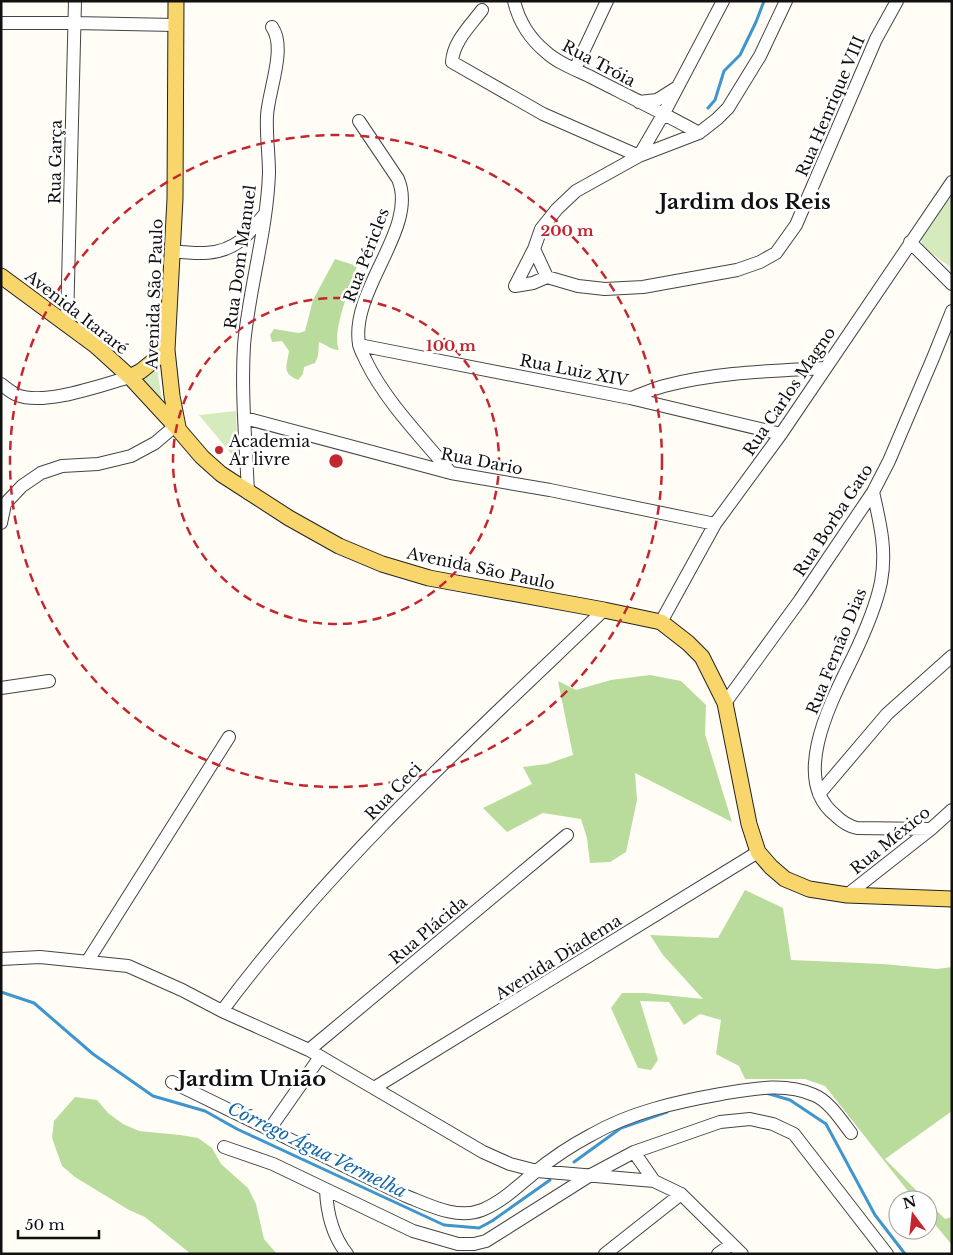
<svg xmlns="http://www.w3.org/2000/svg" width="953" height="1255" font-family="'Libre Baskerville',serif">
<style>
.green{fill:#d5ebbd}
.forest{fill:#b9dc9c}
.lines{fill:none;stroke-linecap:round;stroke-linejoin:round}
.stream{stroke:#3f96cf;stroke-width:3}
.minor-casing{stroke:#444;stroke-width:14}
.major-casing{stroke:#222;stroke-width:17}
.minor{stroke:#fff;stroke-width:12}
.major{stroke:#f9d66b;stroke-width:15}
.ring{fill:none;stroke:#c4262e;stroke-width:2.5;stroke-dasharray:9 6}
.poi-dot{fill:#c4262e;stroke:#fff;stroke-width:2}
.labels{text-anchor:middle;dominant-baseline:central;stroke-width:5;stroke-linejoin:round;paint-order:stroke}
.street-label{font-size:16px;fill:#111;stroke:#fff}
.poi-label{font-size:16px;fill:#111;stroke:#fff;text-anchor:start}
.water-label{font-size:18px;font-style:italic;fill:#1768a6;stroke:#fff}
.district-label{font-size:21px;font-weight:bold;fill:#111;stroke:#fff}
.centre{fill:#c4262e;stroke:#fff;stroke-width:2.5}
.ring-label{font-size:15px;text-anchor:middle;font-weight:bold;fill:#c4262e;stroke:#fff;stroke-width:5;stroke-linejoin:round;paint-order:stroke}
</style>
<rect width="100%" height="100%" fill="#fffdf5"/>
<path class="green" d="M 950,198 L 952,199 L 952,268 L 924,248 L 920,237 L 933,215 Z
M 156,363 L 162,400 L 138,380 Z
M 236,411 L 238,462 L 199,415 Z"/>
<path class="forest" d="M 335,259 L 357,266 C 351,286 331,332 339,350 C 331,350 327,345 319,342 L 318,356 L 315,363 L 304,367 L 303,374 L 298,380 C 281,373 287,366 289,351 L 282,341 L 272,342 L 270,335 L 274,329 L 299,333 L 305,331 L 313,300 Z
M 650,675 L 681,681 L 706,705 L 705,734 L 732,822 L 635,773 L 637,800 L 626,852 L 610,862 L 590,863 L 587,838 L 581,819 L 543,813 L 507,832 L 483,808 L 532,784 L 523,767 L 547,764 L 573,755 L 558,681 L 576,690 L 611,680 Z
M 745,890 L 783,908 L 791,960 L 883,964 L 937,969 L 952,967 L 952,1111 L 885,1159 L 926,1200 L 915,1200 L 825,1086 L 805,1079 L 745,1079 L 739,1066 L 716,1054 L 721,1020 L 700,1014 L 684,1025 L 669,1002 L 640,1001 L 658,1060 L 651,1070 L 638,1068 L 611,1008 L 622,993 L 645,993 L 703,999 L 663,955 L 650,935 L 718,938 Z
M 75,1097 L 97,1100 L 108,1113 L 123,1124 L 139,1131 L 180,1135 L 198,1138 L 212,1148 L 221,1164 L 248,1188 L 256,1204 L 264,1239 L 277,1254 L 191,1254 L 145,1217 L 129,1210 L 75,1177 L 62,1166 L 52,1138 L 54,1121 Z
M 928,1202 L 945,1219 L 952,1217 L 952,1245 L 928,1216 Z"/>
<g class="lines">
<path class="stream" d="M 708,108 L 715,100 L 724,71 L 740,55 L 756,22 L 764,1
M 1,992 L 34,1003 L 93,1054 L 153,1096 L 205,1111 L 237,1129 L 444,1225 L 479,1228 L 492,1221 L 550,1180
M 766,1093 L 790,1100 L 826,1124 L 875,1215 L 905,1254
M 574,1162 L 621,1128 L 667,1112"/>
<defs>
<path id="minor" d="M 514,1 C 519,22 529,38 546,52 C 558,63 574,69 589,76 C 626,95 663,113 699,133
M 482,10 C 470,26 453,42 452,62 L 543,114 L 639,156
M 1,23 L 74,23 L 175,25
M 575,69 L 607,1
M 639,102 L 657,100 L 676,88
M 359,121 L 398,179 C 419,228 350,289 359,344 C 360,350 364,356 366,361 C 386,402 422,438 451,473
M 639,156 L 664,113 L 723,1
M 910,242 L 952,284
M 534,249 L 547,277 L 578,286 L 605,289 L 643,287 L 737,270 L 760,262 L 776,253 L 796,225 L 876,39 L 897,1
M 173,251 C 197,254 220,256 240,241 C 249,234 257,223 264,215
M 515,286 L 534,249 L 541,229 L 557,209 L 576,191 L 639,156 L 699,133 L 717,119 L 728,108 L 760,56 L 786,1
M 515,286 L 533,283 L 547,277
M 67,323 L 75,1
M 359,345 L 630,398 L 781,434
M 1,384 C 6,388 12,393 17,395 C 45,406 101,385 130,377
M 631,398 C 642,394 653,389 664,386 C 716,372 772,371 825,368
M 245,418 L 451,473 L 550,490 L 715,524
M 873,492 C 880,523 887,550 881,582 C 876,607 864,634 853,657 C 833,698 789,778 835,815 C 842,822 848,826 857,828 L 931,829
M 248,493 C 246,444 241,394 244,345 C 249,288 267,231 269,173 C 269,154 266,135 267,116 C 268,92 287,48 272,27
M 1,523 L 5,504 L 22,486 L 41,473 L 62,466 L 98,464 L 131,456 L 155,443 L 175,426
M 661,622 L 715,524 L 781,434 L 952,182
M 1,688 L 49,681
M 725,703 L 800,600 L 873,492 L 889,461 L 933,358 L 952,311
M 819,794 L 887,714 L 952,656
M 847,895 L 931,829 L 952,810
M 1,959 L 40,957 L 128,966 L 182,990 L 222,1011 L 309,1050 L 483,1152 L 510,1164 L 537,1171 L 654,1181 L 681,1194 L 742,1254
M 87,962 L 229,737
M 222,1011 C 333,862 471,737 604,610
M 309,1050 L 567,835
M 172,1082 L 406,1196 C 429,1205 457,1220 482,1210 C 502,1202 518,1186 534,1173 C 551,1159 572,1145 591,1135 C 631,1112 676,1102 721,1094 C 752,1089 784,1082 814,1095 C 829,1101 841,1120 851,1133
M 374,1088 L 758,852
M 269,1130 L 320,1057
M 224,1147 L 273,1164 L 413,1231 L 458,1244 L 474,1244 L 486,1241 L 589,1176 L 634,1152 L 720,1122 L 750,1119 L 773,1124 L 794,1134 L 887,1254
M 634,1152 L 654,1181
M 326,1190 C 327,1214 332,1235 347,1254
M 605,1254 L 681,1194
M 718,1254 L 732,1244"/>
<path id="major" d="M 176,1 L 175,199 L 167,350 L 172,396 L 178,427
M 1,276 L 96,346 L 130,377 L 178,429 L 202,457 L 221,474 L 289,518 L 339,546 L 382,564 L 429,578 L 604,610 L 661,622 L 688,643 L 702,657 L 725,703 L 749,824 L 758,852 L 771,867 L 785,879 L 809,889 L 847,895 L 952,899
M 130,377 L 141,371 L 167,350"/>
</defs>
<use href="#minor" class="minor-casing"/>
<use href="#major" class="major-casing"/>
<use href="#minor" class="minor"/>
<use href="#major" class="major"/>
</g>
<g class="ring">
<circle cx="336" cy="461" r="163"/>
<circle cx="336" cy="461" r="326"/>
</g>
<circle class="poi-dot" cx="219" cy="450" r="5"/>
<g class="labels">
<g class="street-label">
<text transform="translate(599 63) rotate(28)">Rua Tróia</text>
<text transform="translate(830 106) rotate(-67)">Rua Henrique VIII</text>
<text transform="translate(55 162) rotate(-89)">Rua Garça</text>
<text transform="translate(366 255) rotate(-69)">Rua Péricles</text>
<text transform="translate(240 257) rotate(-82)">Rua Dom Manuel</text>
<text transform="translate(154 294) rotate(-88)">Avenida São Paulo</text>
<text transform="translate(77 312) rotate(38)">Avenida Itararé</text>
<text transform="translate(574 370) rotate(11)">Rua Luiz XIV</text>
<text transform="translate(789 391) rotate(-56)">Rua Carlos Magno</text>
<text transform="translate(482 461) rotate(11)">Rua Dario</text>
<text transform="translate(833 520) rotate(-57)">Rua Borba Gato</text>
<text transform="translate(481 568) rotate(12)">Avenida São Paulo</text>
<text transform="translate(836 651) rotate(-68)">Rua Fernão Dias</text>
<text transform="translate(393 791) rotate(-46)">Rua Ceci</text>
<text transform="translate(890 840) rotate(-39)">Rua México</text>
<text transform="translate(428 930) rotate(-40)">Rua Plácida</text>
<text transform="translate(558 957) rotate(-32)">Avenida Diadema</text>
</g>
<g class="poi-label">
<text x="229" y="441">Academia<tspan x="229" dy="18">Ar livre</tspan></text>
</g>
<g class="water-label">
<text transform="translate(317 1150) rotate(26)">Córrego Água Vermelha</text>
</g>
<g class="district-label">
<text x="745" y="202">Jardim dos Reis</text>
<text x="252" y="1079">Jardim União</text>
</g>
</g>
<circle cx="336" cy="461" r="8" class="centre"/>
<g class="ring-label">
<text x="567" y="236">200 m</text>
<text x="451" y="351">100 m</text>
</g>
<rect width="953" height="1255" fill="none" stroke="#111111" stroke-width="5"/>
<g transform="translate(913 1215) rotate(345)"><circle r="24" fill="#ffffff" stroke="#a0a0a0"/>
<path d="M0-4L9 19L0 12L-9 19Z" fill="#c4262e"/>
<text y="-8" font-size="14" font-weight="bold" text-anchor="middle" fill="#111111">N</text>
</g>
<path d="M18 1230v8h81v-8" fill="none" stroke="#111111" stroke-width="2.5"/>
<text x="25" y="1230" font-size="15" fill="#111111" stroke="#ffffff" stroke-width="4" paint-order="stroke">50 m</text>
</svg>
